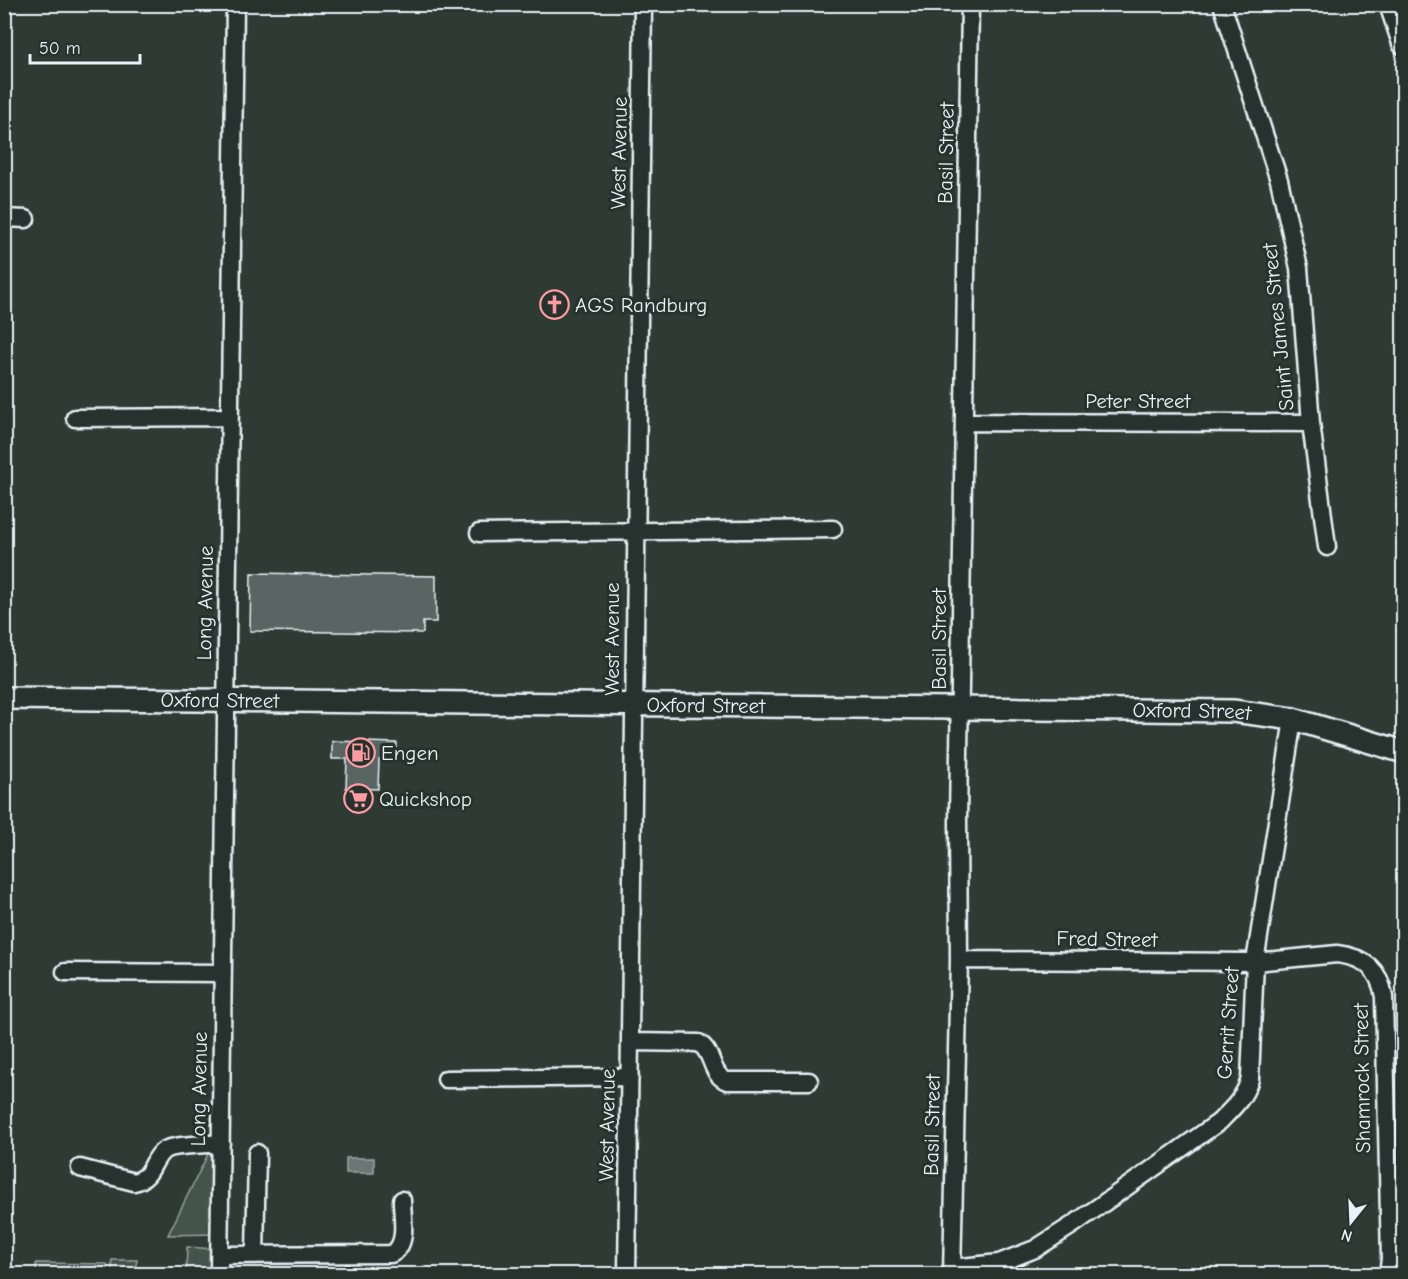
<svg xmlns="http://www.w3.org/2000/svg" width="1408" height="1279" font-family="'Comic Neue',sans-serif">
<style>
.green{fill:#45524e;stroke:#96a2a3;stroke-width:1.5}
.water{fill:#6b7775;stroke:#9da8a9;stroke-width:1.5}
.building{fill:#596563;stroke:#e8f1f8;stroke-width:1.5}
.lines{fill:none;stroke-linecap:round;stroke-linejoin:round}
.minor-casing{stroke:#e8f1f8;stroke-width:21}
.tertiary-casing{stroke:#e8f1f8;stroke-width:26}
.secondary-casing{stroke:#e8f1f8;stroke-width:27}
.minor{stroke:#26332d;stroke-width:16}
.tertiary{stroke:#26332d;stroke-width:21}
.secondary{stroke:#26332d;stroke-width:22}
.labels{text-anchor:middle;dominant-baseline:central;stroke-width:6;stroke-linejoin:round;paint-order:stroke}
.street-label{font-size:21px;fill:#e8f1f8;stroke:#26332d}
.poi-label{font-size:21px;fill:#e8f1f8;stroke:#26332d;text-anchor:start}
</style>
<rect width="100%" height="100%" fill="#2e3b35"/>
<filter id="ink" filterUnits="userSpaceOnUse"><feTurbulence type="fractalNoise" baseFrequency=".0167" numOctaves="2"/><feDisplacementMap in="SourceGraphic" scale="12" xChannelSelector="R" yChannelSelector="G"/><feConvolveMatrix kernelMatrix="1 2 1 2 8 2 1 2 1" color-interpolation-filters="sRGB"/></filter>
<g filter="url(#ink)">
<path class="green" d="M 215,1140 L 216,1234 L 168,1235 Z
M 187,1247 L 213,1249 L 211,1274 L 186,1274 Z
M 112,1260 L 137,1260 L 134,1274 L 112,1274 Z
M 36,1263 L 107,1264 L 107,1274 L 36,1274 Z"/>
<path class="water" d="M 346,1158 L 374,1158 L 374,1173 L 346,1173 Z"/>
<path class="building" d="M 251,573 L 436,576 L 436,622 L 423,622 L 423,633 L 250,631 Z
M 332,741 L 397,743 L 396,760 L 379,760 L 378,789 L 346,788 L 347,759 L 332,759 Z"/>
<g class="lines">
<defs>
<path id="minor" d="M 1222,4 L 1279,180 L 1299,268 L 1311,423 L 1327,547
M 4,218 L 26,219
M 75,418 L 229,417
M 964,422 L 1311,423
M 479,533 L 833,529
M 959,960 L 1255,962 L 1337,954 C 1365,957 1380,970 1384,997 L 1390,1259 L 1388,1274
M 65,972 L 223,973
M 630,1042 L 699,1043 C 714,1052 710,1075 727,1081 L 809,1081
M 446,1079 L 630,1077
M 80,1168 L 134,1182 C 153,1178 151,1161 163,1151 C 172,1144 208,1145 221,1143
M 220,1255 L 391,1254 C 409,1246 402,1217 402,1200
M 255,1255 L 257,1153
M 952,1268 L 999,1263 L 1035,1249 L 1074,1224 L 1219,1122 C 1233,1108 1244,1098 1250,1079 L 1255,962 L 1293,719
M 219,1274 L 235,4
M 627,1274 L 643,4
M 952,1274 L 959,960 L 958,821 L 970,4"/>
<g id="tertiary">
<path id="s1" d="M 4,698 L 1233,711 L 1293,719 L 1404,752"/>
</g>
<path id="secondary" d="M 1391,4 L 1404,43"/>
</defs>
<use href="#minor" class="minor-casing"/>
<use href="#tertiary" class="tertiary-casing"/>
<use href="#secondary" class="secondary-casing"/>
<use href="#minor" class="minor"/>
<use href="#tertiary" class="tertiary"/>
<use href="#secondary" class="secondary"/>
</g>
</g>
<defs>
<symbol id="church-ring" viewBox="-11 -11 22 22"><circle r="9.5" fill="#26332d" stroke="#ff9aa2" stroke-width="1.5"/><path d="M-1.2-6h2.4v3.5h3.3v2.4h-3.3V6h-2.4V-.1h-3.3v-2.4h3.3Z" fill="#ff9aa2"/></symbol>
<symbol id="fuel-ring" viewBox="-11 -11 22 22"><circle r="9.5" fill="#26332d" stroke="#ff9aa2" stroke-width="1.5"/><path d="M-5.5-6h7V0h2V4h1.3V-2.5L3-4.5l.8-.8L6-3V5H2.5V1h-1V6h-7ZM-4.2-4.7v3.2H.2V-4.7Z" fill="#ff9aa2"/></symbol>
<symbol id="supermarket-ring" viewBox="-11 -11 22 22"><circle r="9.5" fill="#26332d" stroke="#ff9aa2" stroke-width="1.5"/><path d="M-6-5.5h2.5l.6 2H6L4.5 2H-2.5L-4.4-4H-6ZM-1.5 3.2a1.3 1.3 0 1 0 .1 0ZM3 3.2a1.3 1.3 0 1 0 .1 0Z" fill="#ff9aa2"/></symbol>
</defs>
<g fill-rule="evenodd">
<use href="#church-ring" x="538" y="288" width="33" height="33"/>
<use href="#fuel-ring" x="344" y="736" width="33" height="33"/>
<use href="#supermarket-ring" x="342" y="782" width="33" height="33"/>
</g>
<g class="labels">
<g class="street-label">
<text transform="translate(619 153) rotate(-89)">West Avenue</text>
<text transform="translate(946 153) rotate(-89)">Basil Street</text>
<text transform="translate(1278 327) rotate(-96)">Saint James Street</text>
<text x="1138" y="401">Peter Street</text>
<text transform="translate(205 603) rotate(-89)">Long Avenue</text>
<text transform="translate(612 639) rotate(-90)">West Avenue</text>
<text transform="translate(939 639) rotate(-90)">Basil Street</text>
<text stroke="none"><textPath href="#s1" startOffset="216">Oxford Street</textPath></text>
<text stroke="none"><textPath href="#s1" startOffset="702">Oxford Street</textPath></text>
<text stroke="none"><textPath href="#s1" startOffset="1188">Oxford Street</textPath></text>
<text transform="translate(1107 939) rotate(1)">Fred Street</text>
<text transform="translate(1228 1023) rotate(-86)">Gerrit Street</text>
<text transform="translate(1362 1078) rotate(-91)">Shamrock Street</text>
<text transform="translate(199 1089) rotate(-89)">Long Avenue</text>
<text transform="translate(607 1125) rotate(-89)">West Avenue</text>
<text transform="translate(932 1125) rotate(-89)">Basil Street</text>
</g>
<g class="poi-label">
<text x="575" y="305">AGS Randburg</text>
<text x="381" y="753">Engen</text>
<text x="379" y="799">Quickshop</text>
</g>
</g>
<rect width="1408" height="1279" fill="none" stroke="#26332d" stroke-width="24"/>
<rect x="12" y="12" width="1384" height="1255" fill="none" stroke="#e8f1f8" stroke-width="2" filter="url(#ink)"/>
<g transform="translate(1351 1222) rotate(198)" stroke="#26332d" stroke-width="4.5" paint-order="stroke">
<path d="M0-4.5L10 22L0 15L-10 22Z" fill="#e8f1f8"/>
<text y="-9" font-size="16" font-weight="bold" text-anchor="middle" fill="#e8f1f8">N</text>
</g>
<path d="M30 54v9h110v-9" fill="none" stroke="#e8f1f8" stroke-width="3"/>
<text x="39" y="54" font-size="18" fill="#e8f1f8" stroke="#26332d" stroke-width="4.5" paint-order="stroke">50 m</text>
</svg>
